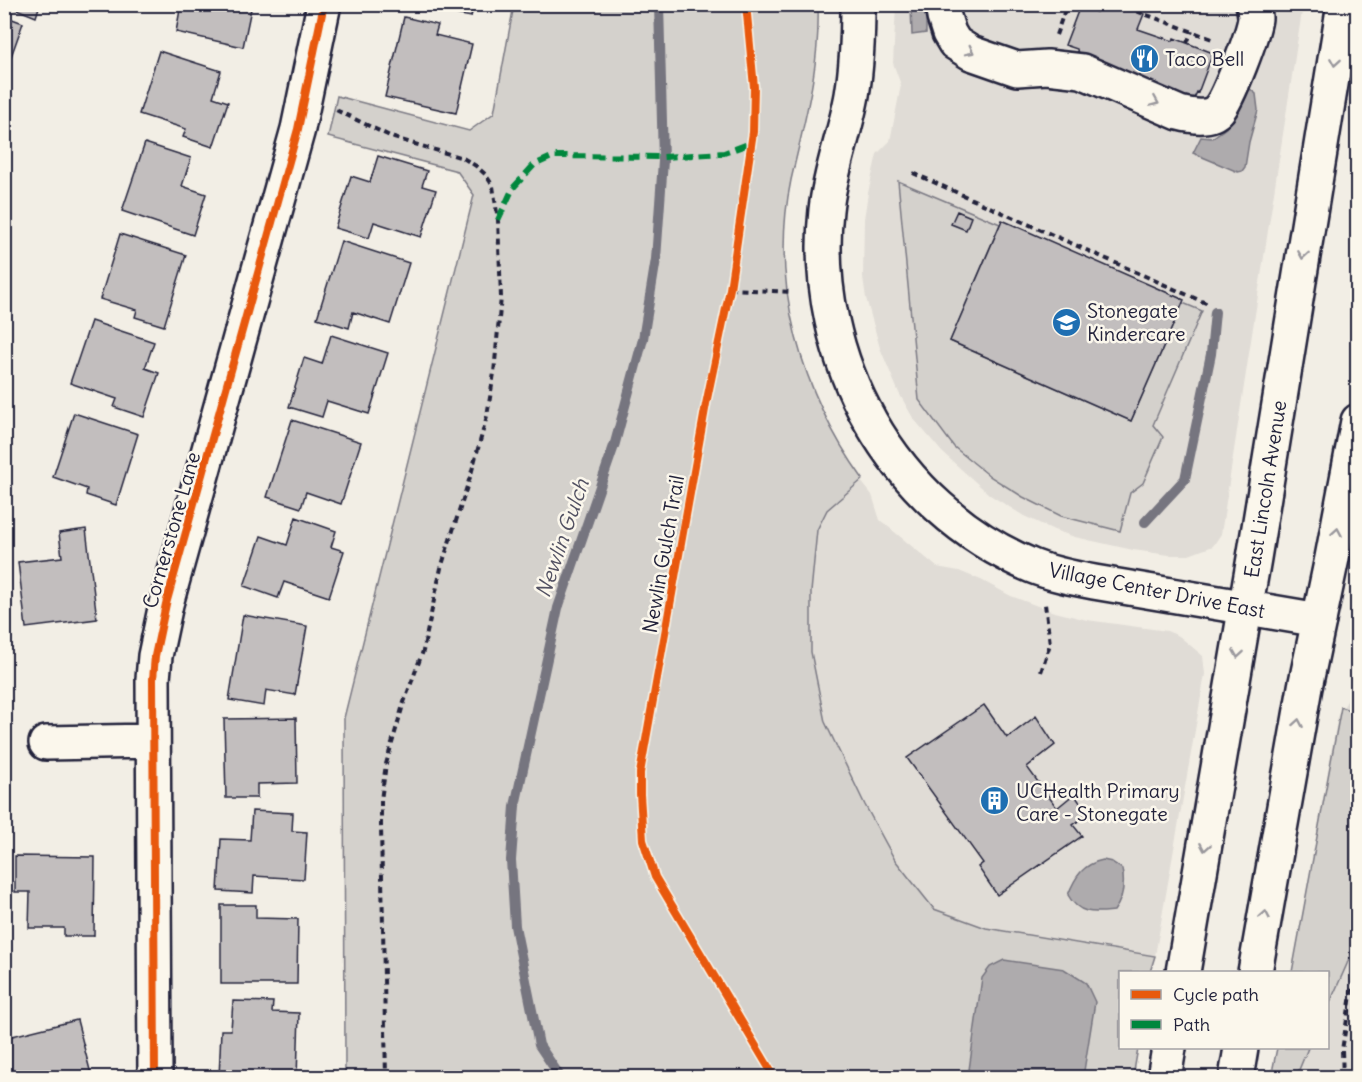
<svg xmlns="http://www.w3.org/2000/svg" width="1362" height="1082" font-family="Delius,sans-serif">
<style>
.built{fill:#e0dcd6}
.green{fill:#d4d1cc;stroke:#7b7a84;stroke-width:1.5}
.water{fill:#aeabad;stroke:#76747f;stroke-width:1.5}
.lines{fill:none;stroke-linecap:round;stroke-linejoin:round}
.stream{stroke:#76747f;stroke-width:10}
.building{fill:#c2bebe;stroke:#22223b;stroke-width:1.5}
.minor-casing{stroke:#22223b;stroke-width:38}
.major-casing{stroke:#22223b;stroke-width:38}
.path{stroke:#22223b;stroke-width:4;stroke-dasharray:6 4.5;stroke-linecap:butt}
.minor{stroke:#fbf7ec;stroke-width:33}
.major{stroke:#fbf7ec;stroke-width:33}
.quiet{stroke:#00873e;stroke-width:6;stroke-dasharray:12 6;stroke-linecap:butt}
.cycleway-casing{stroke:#fbf7ec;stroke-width:11}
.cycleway{stroke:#e8590c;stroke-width:8}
.oneway{stroke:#99979c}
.labels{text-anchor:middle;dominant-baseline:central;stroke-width:5;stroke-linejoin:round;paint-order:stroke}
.poi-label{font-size:20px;fill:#22223b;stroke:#fbf7ec;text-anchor:start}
.street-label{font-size:20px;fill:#22223b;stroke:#fbf7ec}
.water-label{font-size:21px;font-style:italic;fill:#535263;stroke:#fbf7ec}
</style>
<rect width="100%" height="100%" fill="#f2eee5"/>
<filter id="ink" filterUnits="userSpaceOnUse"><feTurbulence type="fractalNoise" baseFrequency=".0167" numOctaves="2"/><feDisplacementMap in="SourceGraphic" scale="12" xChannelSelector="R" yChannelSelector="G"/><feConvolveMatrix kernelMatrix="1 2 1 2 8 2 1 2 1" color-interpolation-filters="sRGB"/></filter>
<g filter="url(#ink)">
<path class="built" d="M 896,5 L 1303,5 L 1221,534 L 1213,546 L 1189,555 L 1169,555 L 1133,550 L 1075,537 L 1054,530 L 1024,516 L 990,495 L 942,452 L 913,418 L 899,393 L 880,348 L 866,298 L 863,277 L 864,219 L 868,193 L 877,154 L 890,141 L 901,85 L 893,63 Z
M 861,481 L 872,495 L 880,520 L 937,567 L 959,571 L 981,580 L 1011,596 L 1051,611 L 1087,620 L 1167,631 L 1179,636 L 1203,656 L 1205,674 L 1155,956 L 986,928 L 934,909 L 895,860 L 865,805 L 825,722 L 811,653 L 811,592 L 817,530 L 827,510 Z
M 1357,649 L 1357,1077 L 1272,1078 L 1278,1048 L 1328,1048 L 1328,972 L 1292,972 L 1338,715 L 1349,698 Z"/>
<path class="green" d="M 514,5 L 818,5 C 820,68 805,119 791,180 C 769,285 802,394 863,479 L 827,510 L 817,530 L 811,592 L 811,652 L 825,722 L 865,805 L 895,860 L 934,909 L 986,928 L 1155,956 L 1150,972 L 1120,972 L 1120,1048 L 1138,1048 L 1133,1077 L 345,1077 L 344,718 L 474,195 L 457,171 L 328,137 L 337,96 L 469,131 L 494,113 Z
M 898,181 L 1000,224 L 950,341 L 1131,421 L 1183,303 L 1202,311 L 1153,425 L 1163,437 L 1143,483 L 1130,493 L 1120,531 L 1061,516 L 1023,497 L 991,477 L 954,447 L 919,400 Z
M 1341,707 L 1357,713 L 1358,932 L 1347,964 L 1328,1007 L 1328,972 L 1292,972 Z
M 1277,1048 L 1308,1048 L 1296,1077 L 1271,1077 Z"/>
<path class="water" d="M 911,5 L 926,5 L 926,33 L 912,35 Z
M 1249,88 L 1256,94 L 1258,110 L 1249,142 L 1245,167 L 1242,171 L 1238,172 L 1193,153 L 1201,137 L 1212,138 L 1226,128 Z
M 1103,860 L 1112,862 L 1122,869 C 1125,884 1123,899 1114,911 C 1093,913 1079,915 1068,895 C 1075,877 1083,864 1103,860 Z
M 1004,960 L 1064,969 L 1086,983 L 1095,1002 L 1083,1077 L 968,1077 L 982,978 L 990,967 Z"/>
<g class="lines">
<path class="stream" d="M 1145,522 L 1185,479 L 1211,354 L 1215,312
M 561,1078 L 539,1045 L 515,926 L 511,860 L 515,806 L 558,608 L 615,443 L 643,339 L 656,259 L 663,161 L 659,4"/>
</g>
<path class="building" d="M 4,4 L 40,4 L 36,17 Z
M 181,4 L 252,4 L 243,47 L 176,32 Z
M 422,4 L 474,4 L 471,17 L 421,8 Z
M 1098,4 L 1118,4 L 1144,14 L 1138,29 L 1173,41 L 1174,38 L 1213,53 L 1198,93 L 1197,92 L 1192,103 L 1079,63 L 1077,49 L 1065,45 L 1080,6 L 1096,12 Z
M 4,16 L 23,23 L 4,76 Z
M 404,17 L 438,25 L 435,35 L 472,44 L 456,113 L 385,97 Z
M 159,51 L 221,71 L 213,97 L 228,102 L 213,147 L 183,137 L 186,129 L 139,114 Z
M 145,143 L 191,158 L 182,186 L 206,194 L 193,235 L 122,211 Z
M 378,156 L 427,171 L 422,186 L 436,190 L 421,237 L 374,222 L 369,238 L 335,228 L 351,176 L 370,182 Z
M 957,211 L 971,217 L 966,230 L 951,224 Z
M 1002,220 L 1184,300 L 1131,421 L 950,341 Z
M 120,234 L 186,255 L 164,326 L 135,317 L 137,310 L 100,299 Z
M 341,241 L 409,263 L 390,324 L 353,312 L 349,328 L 317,318 Z
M 91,321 L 154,342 L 145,368 L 159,373 L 144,417 L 114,407 L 117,399 L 70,383 Z
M 331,335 L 388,353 L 369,414 L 327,401 L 322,417 L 289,407 L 304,358 L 322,364 Z
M 74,413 L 138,434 L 116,505 L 86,495 L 87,489 L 53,477 Z
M 292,420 L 361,442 L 341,504 L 306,492 L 301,508 L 267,497 Z
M 296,517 L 336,531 L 331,547 L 344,551 L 329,597 L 284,582 L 278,598 L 244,586 L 261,536 L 287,545 Z
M 86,529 L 97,619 L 26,628 L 18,562 L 62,557 L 59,533 Z
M 243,615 L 307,626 L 295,695 L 266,690 L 264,706 L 229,700 Z
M 984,705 L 1007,738 L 1036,716 L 1055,745 L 1027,767 L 1057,808 L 1074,794 L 1088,814 L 1073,825 L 1082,836 L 997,895 L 978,867 L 983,863 L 907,758 Z
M 296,718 L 297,783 L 257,784 L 257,798 L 226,798 L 224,719 Z
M 252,811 L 293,813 L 292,831 L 307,832 L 304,879 L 254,876 L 253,893 L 218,891 L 221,839 L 250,840 Z
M 15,856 L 95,857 L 94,936 L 64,936 L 64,928 L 29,928 L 30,892 L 15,892 Z
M 221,905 L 256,905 L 256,918 L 298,919 L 297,984 L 221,984 Z
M 233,1001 L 273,1002 L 272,1012 L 299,1013 L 297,1078 L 219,1078 L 221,1030 L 231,1030 Z
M 77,1020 L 92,1078 L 4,1078 L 4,1038 Z"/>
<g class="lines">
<defs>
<path id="minor" d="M 858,4 C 858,35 857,65 852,95 C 845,134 830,171 826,210 C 810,359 893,508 1032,566 C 1052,574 1073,578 1094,582 L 1319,620
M 942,4 L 944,17 L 949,33 L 955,43 L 971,53 L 1017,69 L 1047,67 L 1082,71 L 1179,113 C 1191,116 1210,120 1219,109 C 1228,99 1254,32 1255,18 C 1255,14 1254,9 1253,4
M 46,743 L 152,741
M 155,1078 L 153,679 L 155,656 L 166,604 L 298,129 L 324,4"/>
<path id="major" d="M 1183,972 L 1254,558 L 1344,4
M 1255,972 L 1305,687 L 1332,558 L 1358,421
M 1164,1078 L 1169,1048
M 1236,1078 L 1241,1048"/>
</defs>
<use href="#minor" class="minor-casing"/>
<use href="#major" class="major-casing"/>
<path class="path" d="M 1117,4 L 1215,40
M 1056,35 L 1067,4
M 1187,43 L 1192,31
M 336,110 L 394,138 L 463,158 L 476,166 L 485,174 L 493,186 L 498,220 L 501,297 L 494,373 L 487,416 L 471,474 L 441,568 L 423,651 L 403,705 L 386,764 L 381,800 L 381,827 L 386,1078
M 913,173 L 1208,304
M 730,289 L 792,292
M 1041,672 L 1050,644 L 1045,604
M 1343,1078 L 1342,1050 L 1354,977"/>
<use href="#minor" class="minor"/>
<use href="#major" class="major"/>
<path class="quiet" d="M 498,220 L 513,188 L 534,165 L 554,156 L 663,157 L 724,153 L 751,143"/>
<defs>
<path id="cycleway" d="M 746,4 L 754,87 L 753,132 L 730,289 L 706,404 L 640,773 L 640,794 L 643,840 L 655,877 L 775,1078
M 155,1078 L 153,679 L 155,656 L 166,604 L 298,129 L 324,4"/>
</defs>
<use href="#cycleway" class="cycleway-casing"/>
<use href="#cycleway" class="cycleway"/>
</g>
<defs><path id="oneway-chevron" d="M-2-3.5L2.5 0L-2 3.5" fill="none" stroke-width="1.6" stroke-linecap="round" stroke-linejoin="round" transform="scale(1.5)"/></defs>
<g class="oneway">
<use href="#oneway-chevron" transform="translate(970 51) rotate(27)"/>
<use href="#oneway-chevron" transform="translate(1335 62) rotate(99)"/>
<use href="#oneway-chevron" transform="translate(1155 102) rotate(23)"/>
<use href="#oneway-chevron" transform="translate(1303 255) rotate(99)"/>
<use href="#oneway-chevron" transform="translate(1337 532) rotate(-80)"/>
<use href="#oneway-chevron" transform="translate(1238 654) rotate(99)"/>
<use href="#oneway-chevron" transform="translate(1298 723) rotate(-80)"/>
<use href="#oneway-chevron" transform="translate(1205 847) rotate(100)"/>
<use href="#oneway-chevron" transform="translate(1265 915) rotate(-80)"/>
</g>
</g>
<defs>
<symbol id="restaurant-disc" viewBox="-11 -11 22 22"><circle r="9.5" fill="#1f6fb2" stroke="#fbf7ec"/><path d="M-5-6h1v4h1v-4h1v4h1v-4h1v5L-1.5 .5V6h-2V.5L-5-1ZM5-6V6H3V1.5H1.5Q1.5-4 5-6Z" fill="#fff"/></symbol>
<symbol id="school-disc" viewBox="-11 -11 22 22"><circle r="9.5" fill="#1f6fb2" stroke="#fbf7ec"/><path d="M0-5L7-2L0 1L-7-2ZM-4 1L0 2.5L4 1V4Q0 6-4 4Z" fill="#fff"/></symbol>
<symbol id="building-disc" viewBox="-11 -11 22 22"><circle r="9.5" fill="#1f6fb2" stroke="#fbf7ec"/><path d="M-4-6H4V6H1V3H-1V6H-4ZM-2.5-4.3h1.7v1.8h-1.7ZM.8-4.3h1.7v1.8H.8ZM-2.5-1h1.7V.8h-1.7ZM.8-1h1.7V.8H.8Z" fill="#fff"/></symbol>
</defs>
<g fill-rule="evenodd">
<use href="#restaurant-disc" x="1128" y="42" width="33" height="33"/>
<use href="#school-disc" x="1050" y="306" width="33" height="33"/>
<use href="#building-disc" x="978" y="784" width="33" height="33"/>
</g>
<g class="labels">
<g class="poi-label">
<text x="1165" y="58">Taco Bell</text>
<text x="1087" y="310">Stonegate<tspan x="1087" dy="23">Kindercare</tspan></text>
<text x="1016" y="790">UCHealth Primary<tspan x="1016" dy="23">Care - Stonegate</tspan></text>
</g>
<g class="street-label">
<text transform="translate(1265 489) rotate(-81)">East Lincoln Avenue</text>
<text transform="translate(171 530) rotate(-74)">Cornerstone Lane</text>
<text transform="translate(663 554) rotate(-80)">Newlin Gulch Trail</text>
<text transform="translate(1157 590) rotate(11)">Village Center Drive East</text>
</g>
<g class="water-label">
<text transform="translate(562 538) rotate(-71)">Newlin Gulch</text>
</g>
</g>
<rect width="1362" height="1082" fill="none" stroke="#fbf7ec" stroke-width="24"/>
<rect x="12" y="12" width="1338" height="1058" fill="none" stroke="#22223b" stroke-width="2" filter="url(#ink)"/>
<rect x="1119" y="971" width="210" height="78" fill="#fbf7ec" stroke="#a4a2a5" stroke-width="1.5"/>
<rect x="1131" y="990" width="30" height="9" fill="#e8590c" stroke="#a4a2a5" stroke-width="1.5"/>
<text x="1173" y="1001" font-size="18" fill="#22223b">Cycle path</text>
<rect x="1131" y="1020" width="30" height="9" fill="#00873e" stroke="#a4a2a5" stroke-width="1.5"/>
<text x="1173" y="1031" font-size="18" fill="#22223b">Path</text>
</svg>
